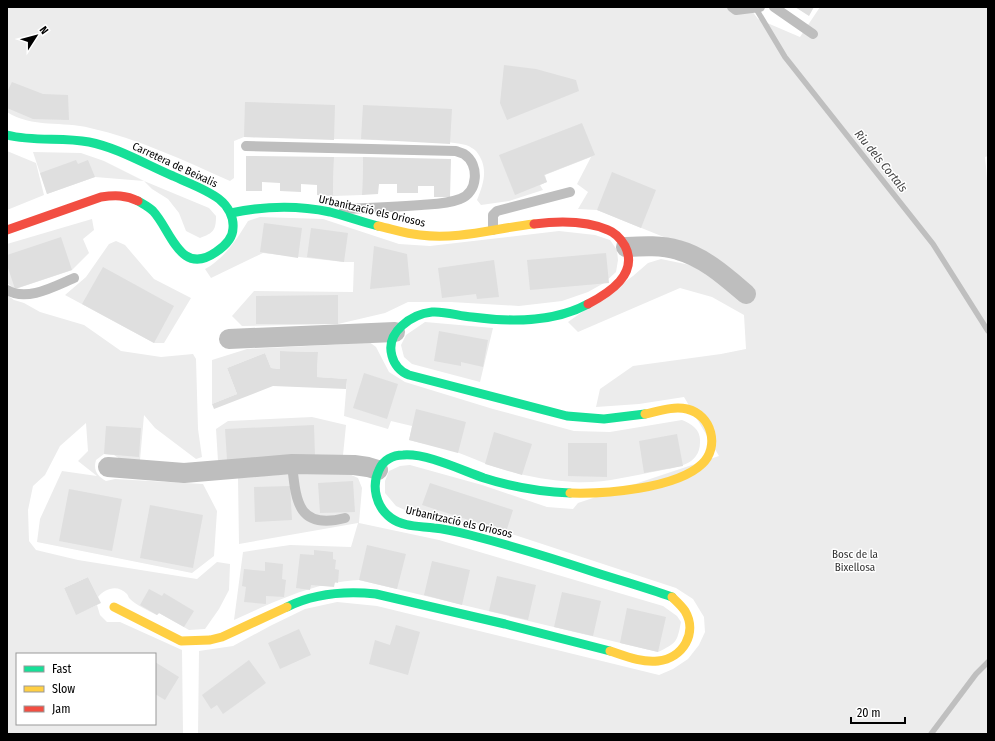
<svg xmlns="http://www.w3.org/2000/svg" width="995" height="741" font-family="'Fira Sans Condensed',sans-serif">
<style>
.green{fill:#ececec;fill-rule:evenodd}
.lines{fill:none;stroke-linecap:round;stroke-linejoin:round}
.stream{stroke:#bfbfbf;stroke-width:5.5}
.building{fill:#dfdfdf}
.lane{stroke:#bebebe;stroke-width:10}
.street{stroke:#bebebe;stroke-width:20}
.fast{stroke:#16e098;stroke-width:9}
.slow{stroke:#ffcf43;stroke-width:9}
.jam{stroke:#f24e42;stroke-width:9}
.labels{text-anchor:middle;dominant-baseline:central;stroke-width:3;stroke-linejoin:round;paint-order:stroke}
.street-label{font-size:11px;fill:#000;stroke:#fff}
.park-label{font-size:11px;fill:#333;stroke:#fff}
.water-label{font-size:12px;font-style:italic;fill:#444;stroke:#fff}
</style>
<rect width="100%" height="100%" fill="#fff"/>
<path class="green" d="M 7,7 L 749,7 L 758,19 L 800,37 L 820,7 L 988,7 L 988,156 L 985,157 C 987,175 988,193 988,210 C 988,221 986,231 988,242 L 988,734 L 198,734 L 199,651 L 233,646 L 270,626 L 305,609 L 337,602 L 377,606 L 659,675 L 673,669 L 688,659 L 699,645 L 705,632 L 704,617 L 693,599 L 676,588 L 506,532 L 432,515 L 405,510 L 396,506 L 385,493 L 385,481 L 389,471 L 400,466 L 410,465 L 482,485 L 547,507 L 573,509 L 578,503 L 719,456 L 684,397 L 639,404 L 596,407 L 600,389 L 633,366 L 721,354 L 746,349 L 744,315 L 712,297 L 680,288 L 578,332 L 568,322 L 633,276 L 648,263 L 661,259 L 690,265 L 714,278 L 686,246 L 597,210 L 578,209 L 588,192 L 577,184 L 591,157 L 545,175 L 547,182 L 540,185 L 543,190 L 509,201 L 481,205 L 477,200 C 484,183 489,167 476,151 C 474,149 469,146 466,145 C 446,140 422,142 402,141 C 349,139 297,138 244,137 L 234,141 L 234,178 L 230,181 C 185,161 139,139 90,128 C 64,121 31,128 7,112 Z
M 7,151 L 36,163 L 44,195 L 7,210 Z
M 33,152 L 81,153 L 104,161 L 144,181 L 209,208 L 216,216 C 216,231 213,233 200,238 L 186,231 L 179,213 L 168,199 L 152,189 L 144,181 L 95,177 L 47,194 Z
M 334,157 L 363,157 L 362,195 L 333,196 Z
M 260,217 L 323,219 L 399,244 L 430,246 L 559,231 L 595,235 L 610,240 L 617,250 L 618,260 L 616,272 L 604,283 L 588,292 L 562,301 L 519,306 L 451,302 L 408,302 L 385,313 L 338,324 L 242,326 L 232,316 L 254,291 L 353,292 L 354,262 L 344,262 L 263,253 L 211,278 L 205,269 C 224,259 237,239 248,221 Z
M 92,219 L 94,230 L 83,239 L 89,253 L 72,270 L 15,289 L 7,283 L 7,244 Z
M 116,241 L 125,245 L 154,279 L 191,298 L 164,343 L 154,343 L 65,295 L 86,277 L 109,244 Z
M 7,295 L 14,300 L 24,303 L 40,312 L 84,325 L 121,351 L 161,357 L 193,354 L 196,359 L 198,429 L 202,457 L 196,459 L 155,428 L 144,415 L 140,460 L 120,459 L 114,455 L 104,454 L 96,460 C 93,470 97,476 106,481 L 115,479 L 203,484 L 217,511 L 214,556 L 192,573 L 37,542 L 40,519 L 62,471 L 97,476 L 78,461 L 88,451 L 86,423 L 60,446 L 45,475 L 33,486 L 28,510 L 29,541 L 36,550 L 78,560 L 197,579 L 217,562 L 230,564 L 229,590 L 219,609 L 205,629 L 189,630 L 159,613 L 157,615 C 149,611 136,605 130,599 C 128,597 129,597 127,594 C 118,584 105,588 98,597 L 88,577 L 64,588 L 76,614 L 97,605 L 100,615 L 107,622 L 120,622 L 182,650 L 183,734 L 7,734 ZM 17,654 L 155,654 L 155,724 L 17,724 Z
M 425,322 L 493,328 L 480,382 L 412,364 L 404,357 L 401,345 L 406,335 Z
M 368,341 L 376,347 L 389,372 L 405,382 L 493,409 L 574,431 L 610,432 L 682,420 C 692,424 701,430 700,442 C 700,466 676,467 658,471 C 630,476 602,484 573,482 C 543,480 513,474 484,463 C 476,460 468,456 459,453 C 443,447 425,444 409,440 L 412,426 L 391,421 L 388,429 L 344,416 L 347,379 L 317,377 L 318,352 L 281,351 L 280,369 L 271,368 L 265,353 L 227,368 L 237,394 L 212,404 L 212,360 L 247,349 L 348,344 Z
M 312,417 L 346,425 L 343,455 L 218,461 L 216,429 L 228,421 Z
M 306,473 L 347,473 L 358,478 L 362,488 L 359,523 L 439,540 L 663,606 L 677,616 L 681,622 C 677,642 677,643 658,652 L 359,580 C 314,582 274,602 234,620 L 243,552 L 290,545 L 351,547 L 358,523 L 239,544 L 238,478 Z"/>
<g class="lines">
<path class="stream" d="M 755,7 L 785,57 L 933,244 L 988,331
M 931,734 L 976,674 L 988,662"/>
</g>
<path class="building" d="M 795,7 L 814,7 L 809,16 Z
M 504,65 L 536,69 L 576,80 L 579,91 L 507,120 L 500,103 Z
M 12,82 L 43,94 L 68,95 L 69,120 L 33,119 L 7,108 L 7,92 Z
M 245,102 L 335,105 L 334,140 L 244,137 Z
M 363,105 L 452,109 L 450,144 L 361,139 Z
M 582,123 L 595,155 L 544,175 L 547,182 L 515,195 L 499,155 Z
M 246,156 L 334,157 L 333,196 L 317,195 L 317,185 L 301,184 L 301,192 L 280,191 L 280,183 L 262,182 L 262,191 L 246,191 Z
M 363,157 L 451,159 L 450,197 L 434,197 L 434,186 L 418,186 L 418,193 L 397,193 L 397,184 L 379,184 L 378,194 L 362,195 Z
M 76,160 L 78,164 L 88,160 L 95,177 L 47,194 L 40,173 Z
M 612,172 L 656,190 L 641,228 L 597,210 Z
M 264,223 L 302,228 L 298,258 L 260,252 Z
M 311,228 L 348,233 L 344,262 L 307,257 Z
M 61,237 L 72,270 L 15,289 L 7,265 L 7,255 Z
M 374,246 L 407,254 L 410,285 L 370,289 Z
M 606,253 L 609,283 L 530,290 L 527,260 Z
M 494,260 L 499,297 L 477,299 L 476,294 L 442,298 L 438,268 Z
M 103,267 L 174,306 L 154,343 L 82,304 Z
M 338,295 L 338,324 L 256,324 L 256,296 Z
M 439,331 L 488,340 L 483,367 L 461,362 L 461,366 L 434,361 Z
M 280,351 L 318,352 L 317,377 L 347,379 L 346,389 L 273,386 L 214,409 L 212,404 L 237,394 L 227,368 L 265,353 L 271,368 L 280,369 Z
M 364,373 L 398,384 L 387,419 L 353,408 Z
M 416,409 L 466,422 L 458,453 L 409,440 Z
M 314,425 L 315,456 L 227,460 L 225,429 Z
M 106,426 L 141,428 L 139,457 L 104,454 Z
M 494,432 L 532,444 L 522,475 L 485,464 Z
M 677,434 L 683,466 L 644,473 L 639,441 Z
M 568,443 L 607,443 L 607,477 L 568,476 Z
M 353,481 L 355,512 L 320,513 L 318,483 Z
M 430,483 L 513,510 L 506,532 L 422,505 Z
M 290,486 L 292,520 L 255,522 L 254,487 Z
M 69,489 L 122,499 L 112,551 L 59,541 Z
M 150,505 L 203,515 L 193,568 L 140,558 Z
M 367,545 L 406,554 L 397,589 L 359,580 Z
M 314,550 L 333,552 L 333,559 L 336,560 L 335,569 L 339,570 L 338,583 L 335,582 L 334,587 L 311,585 L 310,590 L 296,588 L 300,554 L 314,555 Z
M 432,561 L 470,570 L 462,605 L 424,595 Z
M 265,562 L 283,564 L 282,579 L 286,580 L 284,597 L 266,596 L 266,604 L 244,602 L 246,587 L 242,586 L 244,569 L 265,571 Z
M 497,576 L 536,585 L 528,620 L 489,611 Z
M 88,577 L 101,603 L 76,615 L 64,588 Z
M 149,589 L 162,596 L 164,593 L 194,611 L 184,627 L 159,613 L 157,615 L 140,605 Z
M 562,592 L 601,601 L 593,636 L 554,627 Z
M 627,608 L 666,617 L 658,652 L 620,643 Z
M 396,625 L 420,632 L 408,675 L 369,664 L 375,640 L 390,645 Z
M 299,629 L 311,655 L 280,669 L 268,643 Z
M 249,660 L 266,683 L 223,714 L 217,705 L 211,709 L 202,695 Z
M 155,662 L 179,677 L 165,700 L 155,694 Z"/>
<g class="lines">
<path class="lane" d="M 732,7 L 736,10 L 760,7
M 774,7 L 813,34
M 246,146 L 456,151 C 458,152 462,153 464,154 C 480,164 478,193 460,199 C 447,204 434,204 421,205 C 395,207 370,208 344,209
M 493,230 L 493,215 L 497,211 L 570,192
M 7,290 C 27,302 55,286 74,278
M 292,464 C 296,502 298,530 345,518"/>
<path class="street" d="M 626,247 C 643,246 662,245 678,250 C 704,257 726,277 746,294
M 229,339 L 395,332
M 108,467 L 184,473 L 292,464 L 354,465 L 368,467 L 378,470"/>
<path class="fast" d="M 7,135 C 34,142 61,137 89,142 C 116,147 147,165 173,176 C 188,183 206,189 219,199 C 228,206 234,217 233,228 C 233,238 225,246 216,252 C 180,277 171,230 153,211 C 149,207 143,204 138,201
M 231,213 C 264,206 297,205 330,212 C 346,216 362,222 378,226
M 588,304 C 553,323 510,322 472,317 C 459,316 445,311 432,312 C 412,314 385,332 392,356 C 394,364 400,372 409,375 L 567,416 L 604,419 L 645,414
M 570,493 C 541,492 512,487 484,478 C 461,470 427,453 403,455 C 393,455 383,460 379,470 C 371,486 376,507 391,518 C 403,527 420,526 434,528 C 446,529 458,532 470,535 C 513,546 555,559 597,573 C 622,581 647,588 672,597
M 287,607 C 315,593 346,591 376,594 L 505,624 L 610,651"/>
<path class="slow" d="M 378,226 C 392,229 406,234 420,235 C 459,240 496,228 534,224
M 570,493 C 604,494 676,489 702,464 C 720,447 712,415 687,409 C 673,406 659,411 645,414
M 114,607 L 181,641 L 210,640 L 222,637 L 287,607
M 610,651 C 625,656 642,663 658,661 C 683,658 698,633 685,611 C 681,605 676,601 672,597"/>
<path class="jam" d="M 534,224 C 558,221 585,220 608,230 C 616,233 621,239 625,246 C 639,274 609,293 588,304
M 7,230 L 101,197 C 115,195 126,195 138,201"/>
</g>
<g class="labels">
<g class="street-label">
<text transform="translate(175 165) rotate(25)">Carretera de Beixalis</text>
<text transform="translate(372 211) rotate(13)">Urbanització els Oriosos</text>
<text transform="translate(459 522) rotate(13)">Urbanització els Oriosos</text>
</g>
<g class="park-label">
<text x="855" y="554">Bosc de la<tspan x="855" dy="13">Bixellosa</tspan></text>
</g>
<g class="water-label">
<text transform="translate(881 161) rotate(51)">Riu dels Cortals</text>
</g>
</g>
<rect width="995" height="741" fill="none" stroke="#000000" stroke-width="16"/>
<rect x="16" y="653" width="140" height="72" fill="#ffffff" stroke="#999999"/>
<rect x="24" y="666" width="20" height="6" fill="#16e098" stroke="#999999"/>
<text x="52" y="673" font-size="12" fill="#000000">Fast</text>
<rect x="24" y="686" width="20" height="6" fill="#ffcf43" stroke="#999999"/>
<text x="52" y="693" font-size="12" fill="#000000">Slow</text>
<rect x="24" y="706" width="20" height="6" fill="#f24e42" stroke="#999999"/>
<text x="52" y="713" font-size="12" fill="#000000">Jam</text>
<g transform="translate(36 36) rotate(54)" stroke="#ffffff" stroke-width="3" paint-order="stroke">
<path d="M0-3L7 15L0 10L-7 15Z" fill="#000000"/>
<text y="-6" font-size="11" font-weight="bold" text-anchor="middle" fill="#000000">N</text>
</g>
<path d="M851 717v6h54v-6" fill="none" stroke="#000000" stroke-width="2"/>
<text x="857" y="717" font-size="12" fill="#000000" stroke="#ffffff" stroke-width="3" paint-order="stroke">20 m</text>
</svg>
